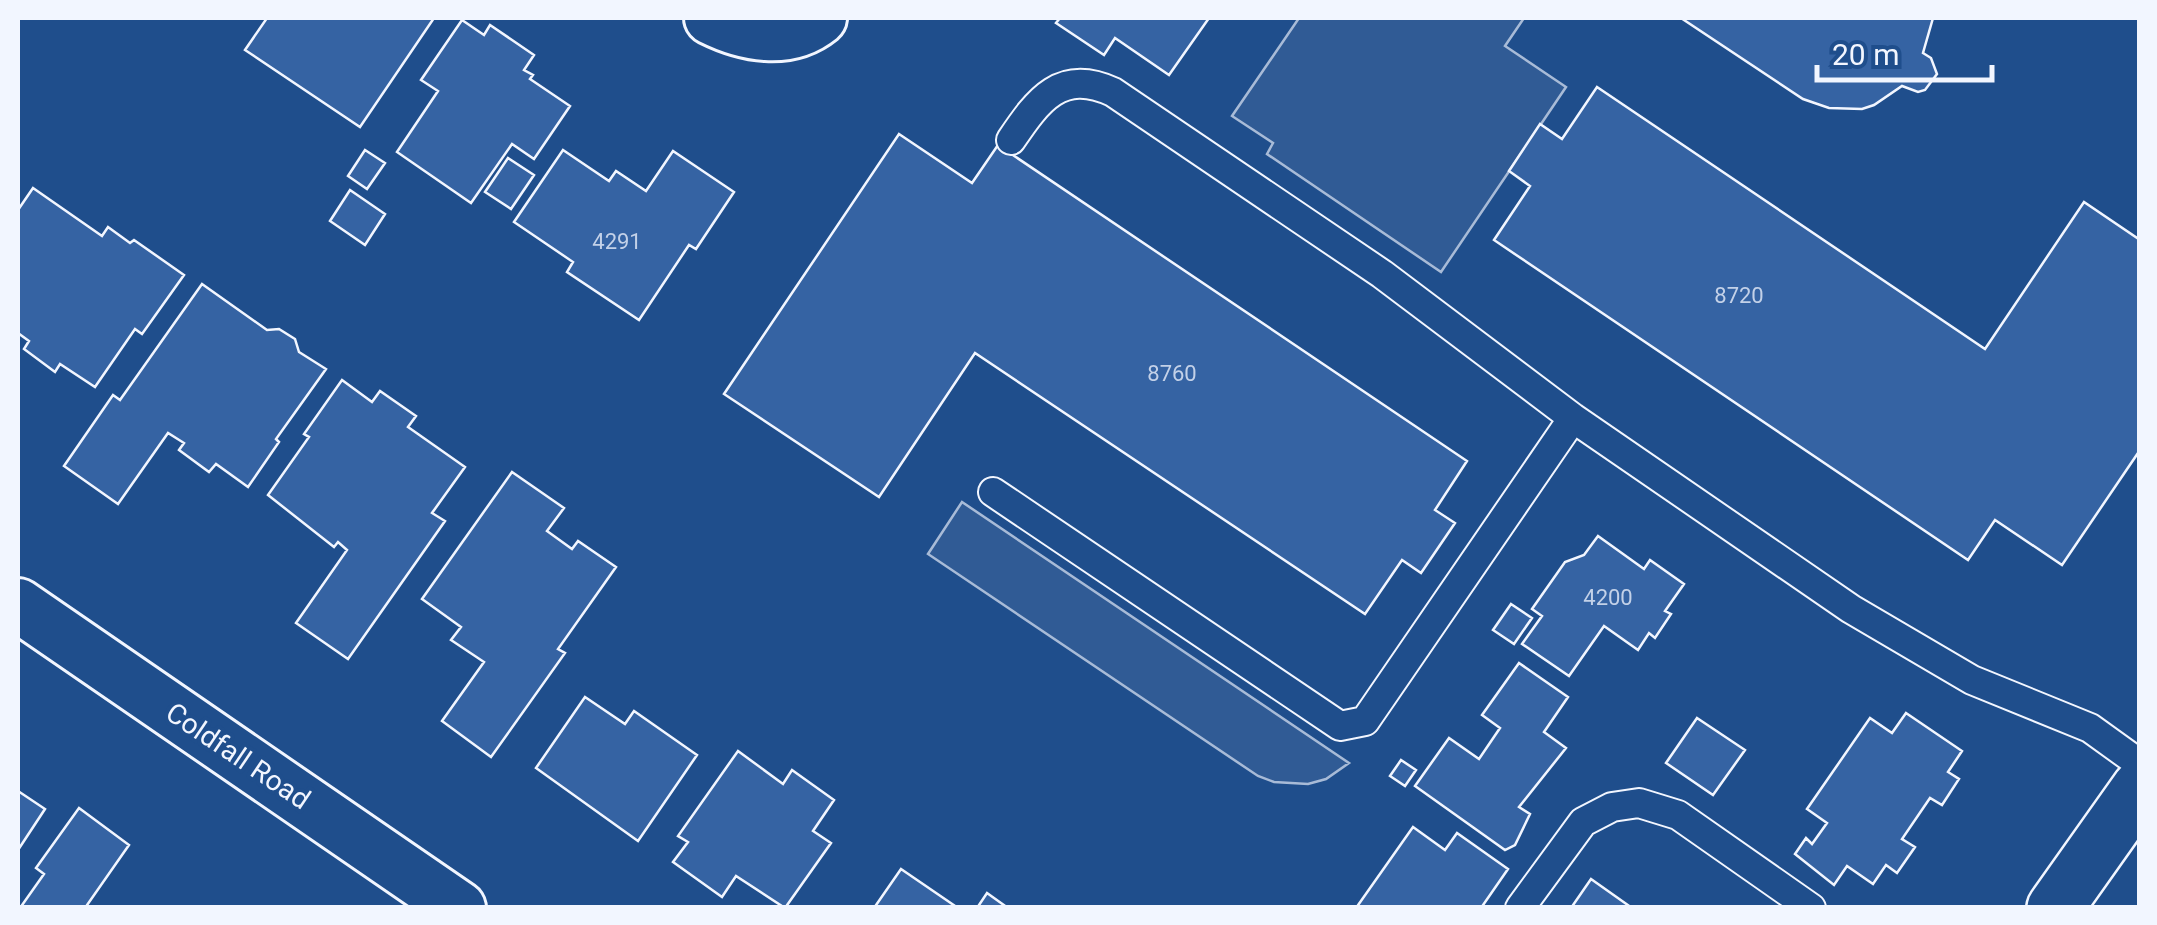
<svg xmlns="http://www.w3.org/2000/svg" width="2157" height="925" font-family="Roboto,sans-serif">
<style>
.parking{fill:#305b95;stroke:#a8bbd7;stroke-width:2.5}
.building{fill:#3563a3;stroke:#f2f6ff;stroke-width:2.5}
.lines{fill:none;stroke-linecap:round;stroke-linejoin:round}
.lane-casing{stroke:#f2f6ff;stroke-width:32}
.street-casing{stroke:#f2f6ff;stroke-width:58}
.secondary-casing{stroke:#f2f6ff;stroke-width:60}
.lane{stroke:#1f4e8c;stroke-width:28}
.street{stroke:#1f4e8c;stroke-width:52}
.secondary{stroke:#1f4e8c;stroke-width:55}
.labels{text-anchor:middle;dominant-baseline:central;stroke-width:8;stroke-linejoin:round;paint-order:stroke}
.number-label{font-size:22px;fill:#c3d1e8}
.street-label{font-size:28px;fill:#f2f6ff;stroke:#1f4e8c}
</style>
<rect width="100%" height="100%" fill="#1f4e8c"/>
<path class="parking" d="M 1299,18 L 1524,18 L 1505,46 L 1566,87 L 1441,272 L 1267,154 L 1273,143 L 1232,116 Z
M 962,502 L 1349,763 L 1326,779 L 1308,784 L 1274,782 L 1258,776 L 928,554 Z"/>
<path class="building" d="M 267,18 L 434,18 L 360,127 L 245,50 Z
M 1060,18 L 1209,18 L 1169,75 L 1115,38 L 1104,55 L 1056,23 Z
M 1681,18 L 1933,18 L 1923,53 L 1931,58 L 1937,74 L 1925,90 L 1918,92 L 1902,86 L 1874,105 L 1862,109 L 1829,108 L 1803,99 Z
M 462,20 L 484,35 L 490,25 L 534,55 L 524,70 L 533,75 L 530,79 L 570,106 L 534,159 L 512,144 L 471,203 L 397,152 L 438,91 L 421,80 Z
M 1597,87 L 1985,349 L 2084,202 L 2140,240 L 2140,450 L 2062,565 L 1995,520 L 1968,560 L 1494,240 L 1530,186 L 1509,171 L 1540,124 L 1562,139 Z
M 899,134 L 972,183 L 998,145 L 1467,461 L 1435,510 L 1455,523 L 1421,573 L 1402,560 L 1365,614 L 975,353 L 879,497 L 724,394 Z
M 365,150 L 385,163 L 367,189 L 348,176 Z
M 563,150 L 609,181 L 616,171 L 646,191 L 673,151 L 734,192 L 696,249 L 689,245 L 639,320 L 567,272 L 573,262 L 514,222 Z
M 508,158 L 534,175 L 511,209 L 485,192 Z
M 33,188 L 102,236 L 108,227 L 130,243 L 134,240 L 184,275 L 142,334 L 135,329 L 95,387 L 60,364 L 55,372 L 24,349 L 29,341 L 18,333 L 18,210 Z
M 350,190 L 385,214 L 365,245 L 330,221 Z
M 202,284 L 267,330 L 279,329 L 295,339 L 299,352 L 326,369 L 276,439 L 279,442 L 248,487 L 216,464 L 209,472 L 179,450 L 184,443 L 168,433 L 118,504 L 64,466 L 113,395 L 120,400 Z
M 342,380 L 372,402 L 380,391 L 416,416 L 408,427 L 465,467 L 432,513 L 445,521 L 348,659 L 296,623 L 347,550 L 338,542 L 334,547 L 268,495 L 309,437 L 304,434 Z
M 512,472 L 564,508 L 547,531 L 572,549 L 578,541 L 616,567 L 558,649 L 565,653 L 491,757 L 442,721 L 484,662 L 451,640 L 461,627 L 422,599 Z
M 1598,536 L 1644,569 L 1650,560 L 1684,584 L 1665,611 L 1671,614 L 1655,638 L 1649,633 L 1638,650 L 1604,626 L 1569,676 L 1522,644 L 1542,616 L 1532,609 L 1565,562 L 1584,555 Z
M 1511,604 L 1532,618 L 1514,644 L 1493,630 Z
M 1519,663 L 1568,697 L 1544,732 L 1566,748 L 1519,807 L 1530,814 L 1515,845 L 1505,850 L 1415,786 L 1449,738 L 1479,759 L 1500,728 L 1482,715 Z
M 585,697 L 625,724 L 634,711 L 697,755 L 638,841 L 536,768 Z
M 1906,713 L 1962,751 L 1948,772 L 1959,779 L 1942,805 L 1930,798 L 1902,839 L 1915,847 L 1897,873 L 1886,865 L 1873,884 L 1847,866 L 1834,885 L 1795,854 L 1806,838 L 1812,844 L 1827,823 L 1807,809 L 1870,718 L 1892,733 Z
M 1697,718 L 1745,750 L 1713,795 L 1666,763 Z
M 738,751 L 783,784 L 792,770 L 834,800 L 813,831 L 831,843 L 785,908 L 736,876 L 722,897 L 673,862 L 688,842 L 678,836 Z
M 1401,760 L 1416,770 L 1405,786 L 1390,776 Z
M 18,791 L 45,809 L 18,850 Z
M 79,808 L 129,845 L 85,908 L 20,908 L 44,874 L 36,868 Z
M 1413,827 L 1445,850 L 1457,833 L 1508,869 L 1481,908 L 1356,908 Z
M 901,869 L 958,908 L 874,908 Z
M 1591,879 L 1632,908 L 1571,908 Z
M 987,893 L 1008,908 L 977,908 Z"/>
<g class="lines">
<defs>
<path id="lane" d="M 1011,140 C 1038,100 1061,68 1113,92 L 1382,274 L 1573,418 L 1851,609 L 1972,680 L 2090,728 L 2140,764
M 993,492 L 1340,726 L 1365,721 L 1573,418
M 1520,908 L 1583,822 L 1612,807 L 1639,803 L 1678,815 L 1811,908"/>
<path id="street" d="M 711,18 C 745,35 788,44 820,18
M 18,605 L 459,908"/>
<path id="secondary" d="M 2055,908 L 2140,788"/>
</defs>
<use href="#lane" class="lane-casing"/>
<use href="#street" class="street-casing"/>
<use href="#secondary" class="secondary-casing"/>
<use href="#lane" class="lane"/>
<use href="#street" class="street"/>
<use href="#secondary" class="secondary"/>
</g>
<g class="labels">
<g class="number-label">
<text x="617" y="241">4291</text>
<text x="1739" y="295">8720</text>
<text x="1172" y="373">8760</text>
<text x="1608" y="597">4200</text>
</g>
<g class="street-label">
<text transform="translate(238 756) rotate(34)">Coldfall Road</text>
</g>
</g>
<rect width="2157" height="925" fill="none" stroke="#f2f6ff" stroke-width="40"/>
<path d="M1817 65v15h175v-15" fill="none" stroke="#f2f6ff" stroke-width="5"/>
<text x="1832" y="65" font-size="30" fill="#f2f6ff" stroke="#1f4e8c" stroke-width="8" paint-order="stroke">20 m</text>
</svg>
